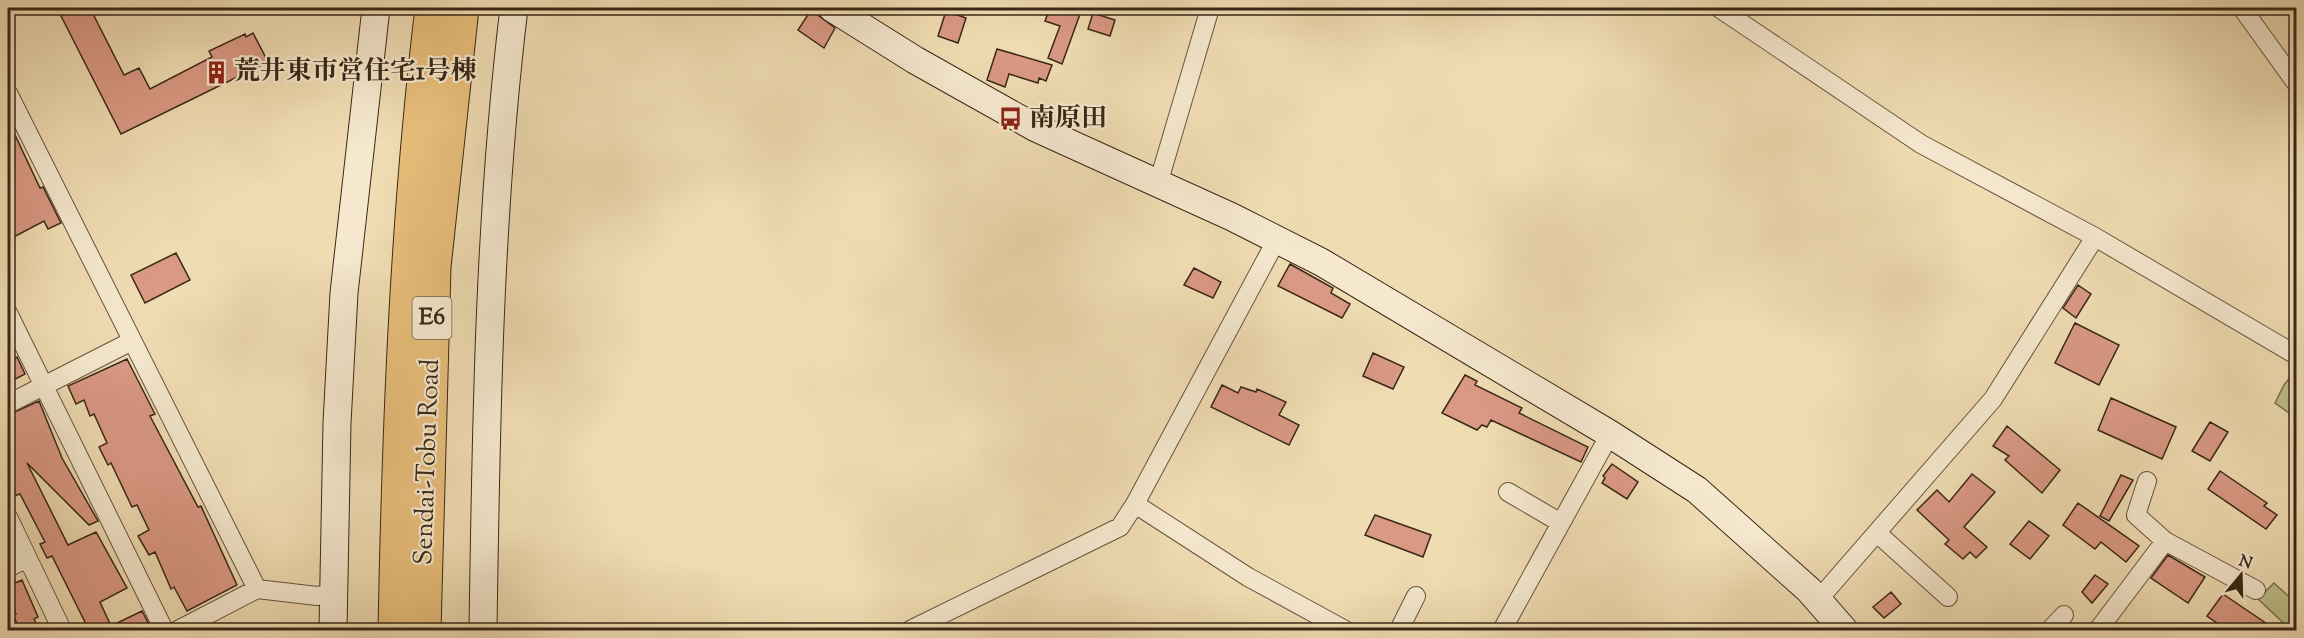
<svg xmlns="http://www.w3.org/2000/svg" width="2304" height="638" font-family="'Sorts Mill Goudy','Noto Serif JP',serif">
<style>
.green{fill:#bcbf8a;stroke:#7a7350;stroke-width:1.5}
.building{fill:#da9985;stroke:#382717;stroke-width:1.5}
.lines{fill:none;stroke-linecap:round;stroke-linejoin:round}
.street-casing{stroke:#66543e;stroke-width:20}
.secondary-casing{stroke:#382717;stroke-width:29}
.highway-casing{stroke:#382717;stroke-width:35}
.street{stroke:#f5e8ce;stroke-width:18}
.secondary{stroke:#f5e8ce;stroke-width:27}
.highway{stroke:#e8be7a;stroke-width:33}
.labels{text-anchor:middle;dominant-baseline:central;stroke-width:4.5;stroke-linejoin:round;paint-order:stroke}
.shield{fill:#f5e8ce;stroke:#71614e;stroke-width:1.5}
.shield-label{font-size:24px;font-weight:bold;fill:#382717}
.poi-label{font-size:26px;font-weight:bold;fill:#382717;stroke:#f5e8ce;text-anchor:start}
.street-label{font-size:26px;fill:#382717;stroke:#f5e8ce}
</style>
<rect width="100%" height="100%" fill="#f0dcb3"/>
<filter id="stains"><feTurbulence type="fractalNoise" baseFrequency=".00333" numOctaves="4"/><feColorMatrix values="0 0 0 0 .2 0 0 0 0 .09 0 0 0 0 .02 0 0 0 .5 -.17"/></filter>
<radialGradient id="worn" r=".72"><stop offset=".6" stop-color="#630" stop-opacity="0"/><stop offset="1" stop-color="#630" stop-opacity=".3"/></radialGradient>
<path class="green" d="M 2296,370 L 2296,418 L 2275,403 L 2284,385 Z
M 2274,583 L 2296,603 L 2296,630 L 2291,630 L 2258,599 Z"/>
<path class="building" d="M 57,8 L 90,8 L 124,75 L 139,68 L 150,89 L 212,57 L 209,51 L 245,34 L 246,37 L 253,33 L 268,62 L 121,134 Z
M 1050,8 L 1080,14 L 1062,64 L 1048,58 L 1060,26 L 1045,21 Z
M 811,10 L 835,28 L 824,48 L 798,30 Z
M 946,11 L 966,18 L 958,43 L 938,36 Z
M 1093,13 L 1115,20 L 1110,36 L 1088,29 Z
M 997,49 L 1052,65 L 1046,81 L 1039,78 L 1038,83 L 1009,74 L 1005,87 L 987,80 Z
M 8,120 L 40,188 L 43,187 L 61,223 L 48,229 L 44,221 L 8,240 Z
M 176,253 L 190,280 L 145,303 L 131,275 Z
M 1290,264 L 1333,288 L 1331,293 L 1350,304 L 1342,318 L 1278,286 Z
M 1194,268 L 1221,282 L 1213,298 L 1184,285 Z
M 2078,285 L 2091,294 L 2076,318 L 2063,308 Z
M 2075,323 L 2119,345 L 2099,385 L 2055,363 Z
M 1373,353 L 1404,367 L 1393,389 L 1363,376 Z
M 17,357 L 25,374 L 8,383 L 8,362 Z
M 127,359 L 155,414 L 150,416 L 198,507 L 201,506 L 237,585 L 187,611 L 174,587 L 171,589 L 155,552 L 149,555 L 138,536 L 149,530 L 137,505 L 132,507 L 111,463 L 108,465 L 99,447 L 107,443 L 94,414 L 90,416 L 84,400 L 76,404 L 68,386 Z
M 1465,375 L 1477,381 L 1475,385 L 1522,408 L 1519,413 L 1588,447 L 1581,462 L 1491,420 L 1487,427 L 1482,425 L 1477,430 L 1442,413 Z
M 1222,385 L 1238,393 L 1241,387 L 1256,392 L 1257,389 L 1286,402 L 1279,415 L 1299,425 L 1289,445 L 1211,407 Z
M 2111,398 L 2176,427 L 2162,459 L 2098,430 Z
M 39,401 L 62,458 L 98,521 L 89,525 L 27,463 L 68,545 L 96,532 L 127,588 L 100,602 L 111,626 L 142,611 L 152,630 L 89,630 L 52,556 L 47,558 L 40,544 L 45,542 L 20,494 L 14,496 L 8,482 L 8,415 Z
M 2210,422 L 2228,432 L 2210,461 L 2192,451 Z
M 2007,426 L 2060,470 L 2042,493 L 2005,460 L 2009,456 L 1993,446 Z
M 1612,464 L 1638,482 L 1627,499 L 1602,483 L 1605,478 L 1603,476 Z
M 2220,471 L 2267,503 L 2264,506 L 2277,515 L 2266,529 L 2208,489 Z
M 1972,474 L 1995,492 L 1964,527 L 1987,547 L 1976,558 L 1970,552 L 1963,559 L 1945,544 L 1949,540 L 1917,510 L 1937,490 L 1949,502 Z
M 2121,475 L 2133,480 L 2109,521 L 2100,516 Z
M 2078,503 L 2139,546 L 2126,562 L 2101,542 L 2095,549 L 2063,525 Z
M 1375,515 L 1431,535 L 1423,557 L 1365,535 Z
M 2029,521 L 2049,536 L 2030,559 L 2010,544 Z
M 2168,555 L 2205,577 L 2188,603 L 2151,578 Z
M 2095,575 L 2108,584 L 2092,603 L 2082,592 Z
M 22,580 L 38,617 L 34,619 L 39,630 L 20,630 L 13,615 L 16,614 L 8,596 L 8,586 Z
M 1891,592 L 1901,604 L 1884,618 L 1873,607 Z
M 2223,594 L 2276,630 L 2227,630 L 2207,616 Z"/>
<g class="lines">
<defs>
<path id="street" d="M 1719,8 L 1921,144 L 2095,237
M 2242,8 L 2296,83
M 8,93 L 257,589 L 178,630
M 1158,184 L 1210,8
M 1277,239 L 1135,504 L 1248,577 L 1345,630
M 8,313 L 164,630
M 8,404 L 132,341
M 2147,481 L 2136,515 L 2165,541 L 2256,590
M 1508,492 L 1561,523
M 8,517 L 62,630
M 1877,533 L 1948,597
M 8,568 L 27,558
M 257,589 L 317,596 L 334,594
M 1818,600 L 1993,399 L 2095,237 L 2296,355
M 910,630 L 1120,527 L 1135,504
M 1399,630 L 1416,596
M 1502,630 L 1610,434
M 2050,630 L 2064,615
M 2098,630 L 2165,541"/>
<path id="secondary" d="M 832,8 L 915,60 L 1036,128 L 1232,217 L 1321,262 L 1610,434 L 1697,490 L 1809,590 L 1844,630
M 333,630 L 337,423 L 344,293 L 376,8
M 483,630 C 486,422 489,214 514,8"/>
<path id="highway" d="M 395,630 C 399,422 407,215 432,8
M 424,630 L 434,267 L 462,8"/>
</defs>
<use href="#street" class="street-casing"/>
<use href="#secondary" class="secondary-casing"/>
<use href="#highway" class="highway-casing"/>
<use href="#street" class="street"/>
<use href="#secondary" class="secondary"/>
<use href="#highway" class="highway"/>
</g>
<defs>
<symbol id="building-bare" viewBox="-9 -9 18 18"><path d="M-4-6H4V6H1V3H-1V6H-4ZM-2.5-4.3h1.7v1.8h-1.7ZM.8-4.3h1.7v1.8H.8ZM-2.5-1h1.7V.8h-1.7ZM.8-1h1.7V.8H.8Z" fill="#8f2418" stroke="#f5e8ce" stroke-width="2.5" paint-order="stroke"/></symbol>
<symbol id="bus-bare" viewBox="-9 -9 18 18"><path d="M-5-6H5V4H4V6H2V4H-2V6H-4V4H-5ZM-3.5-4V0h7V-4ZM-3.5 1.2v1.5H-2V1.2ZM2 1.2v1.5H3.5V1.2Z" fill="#8f2418" stroke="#f5e8ce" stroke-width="2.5" paint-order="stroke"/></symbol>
</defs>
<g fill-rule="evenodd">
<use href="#building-bare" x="200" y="56" width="33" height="33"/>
<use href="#bus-bare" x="994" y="102" width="33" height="33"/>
</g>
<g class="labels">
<rect class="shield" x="412.5" y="297" width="39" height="42" rx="4.5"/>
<g class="shield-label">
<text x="432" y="318">E6</text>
</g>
<g class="poi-label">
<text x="234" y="72">荒井東市営住宅1号棟</text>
<text x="1029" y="119">南原田</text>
</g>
<g class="street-label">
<text transform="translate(428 462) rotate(-88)">Sendai-Tobu Road</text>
</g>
</g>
<rect width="2304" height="638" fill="none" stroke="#f0dcb3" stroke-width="30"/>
<rect x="9" y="9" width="2286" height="620" fill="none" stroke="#382717" stroke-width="3"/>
<rect x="15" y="15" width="2274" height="608" fill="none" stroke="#382717" stroke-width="1.5"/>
<g transform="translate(2241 575) rotate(19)" stroke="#f5e8ce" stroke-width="4.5" paint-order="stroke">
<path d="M0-4.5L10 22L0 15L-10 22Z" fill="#382717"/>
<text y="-9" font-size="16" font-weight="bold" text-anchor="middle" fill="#382717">N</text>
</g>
<rect width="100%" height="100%" filter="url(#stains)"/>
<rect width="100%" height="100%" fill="url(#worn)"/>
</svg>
